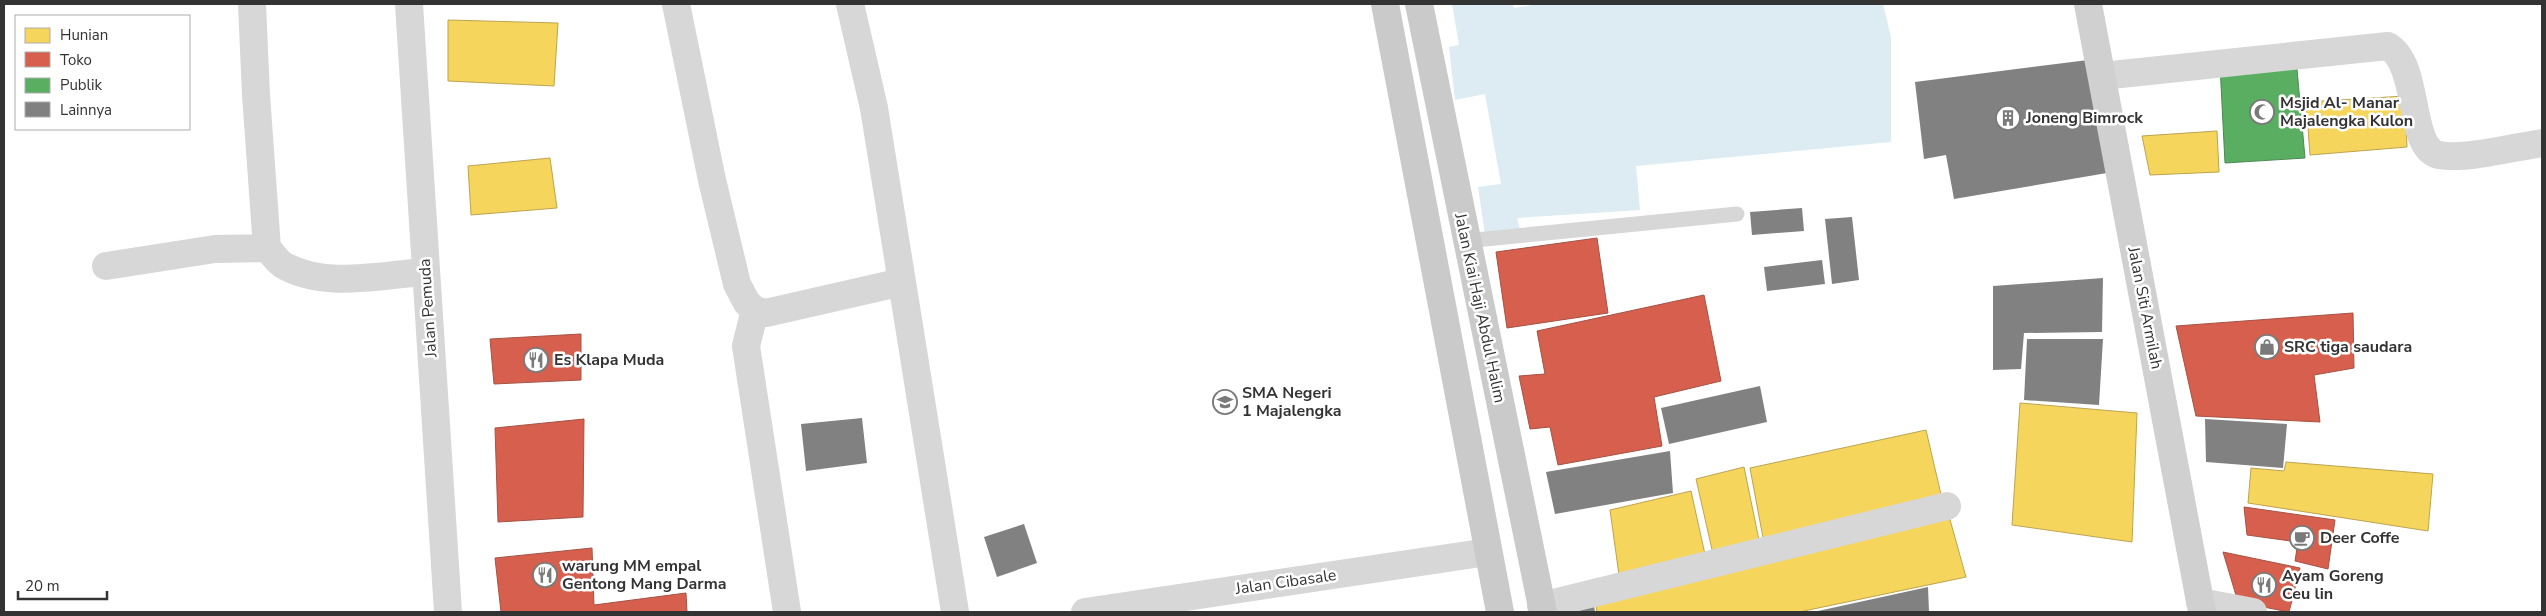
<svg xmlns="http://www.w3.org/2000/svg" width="2546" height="616" font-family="'Nunito Sans',sans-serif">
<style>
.water{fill:#ddebf3}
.homes{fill:#f6d55c;stroke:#bca450}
.shops{fill:#d6604d;stroke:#a55245}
.public{fill:#5aae61;stroke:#4e8953}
.building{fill:#818181}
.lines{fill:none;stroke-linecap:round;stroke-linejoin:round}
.service{stroke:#d7d7d7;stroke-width:15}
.minor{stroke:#d7d7d7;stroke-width:28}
.secondary{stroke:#d0d0d0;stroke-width:28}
.primary{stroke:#cacaca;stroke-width:28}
.labels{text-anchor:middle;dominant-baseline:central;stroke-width:5;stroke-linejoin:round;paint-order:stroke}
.poi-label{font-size:16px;font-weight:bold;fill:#333;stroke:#fff;text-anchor:start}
.street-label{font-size:16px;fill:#333;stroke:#fff}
</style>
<rect width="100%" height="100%" fill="#fff"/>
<path class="water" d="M 1452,4 L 1513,4 L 1514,8 L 1539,4 L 1883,4 L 1891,37 L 1891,142 L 1636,166 L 1640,210 L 1517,218 L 1520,229 L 1485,234 L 1478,187 L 1501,184 L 1485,94 L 1455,100 L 1449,47 L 1459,45 Z"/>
<path class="homes" d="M 448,20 L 558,23 L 554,86 L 448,81 Z
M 2405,96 L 2407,147 L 2310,155 L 2306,102 Z
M 2217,131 L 2219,172 L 2150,175 L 2142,136 Z
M 550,158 L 557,208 L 471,215 L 468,166 Z
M 2020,403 L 2137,413 L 2132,542 L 2012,525 Z
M 1926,430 L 1943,503 L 1764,543 L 1750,468 Z
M 2286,462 L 2433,474 L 2428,531 L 2248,503 L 2251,468 L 2284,471 Z
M 1744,467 L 1760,545 L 1713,554 L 1696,479 Z
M 1691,491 L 1706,559 L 1619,575 L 1610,510 Z
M 1947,509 L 1966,577 L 1799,612 L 1597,612 L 1595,600 Z"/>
<path class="shops" d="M 1597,238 L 1608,313 L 1507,328 L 1496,252 Z
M 1704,295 L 1721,381 L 1654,397 L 1662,446 L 1558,465 L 1550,427 L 1530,429 L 1519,376 L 1545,374 L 1537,331 Z
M 2353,313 L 2354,368 L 2314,375 L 2320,422 L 2196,416 L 2176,326 Z
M 581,334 L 581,380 L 494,384 L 490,339 Z
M 584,419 L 583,517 L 498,522 L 495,428 Z
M 2244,507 L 2335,520 L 2328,569 L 2295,561 L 2298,542 L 2247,535 Z
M 592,548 L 594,605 L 686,593 L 687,612 L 501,612 L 495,558 Z
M 2223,552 L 2300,568 L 2289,612 L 2238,602 Z"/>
<path class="public" d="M 2296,58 L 2305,158 L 2225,163 L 2220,65 Z"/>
<path class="building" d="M 2088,60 L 2107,173 L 1954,199 L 1946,155 L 1924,159 L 1915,82 Z
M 1802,208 L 1804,231 L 1752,235 L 1750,212 Z
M 1852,217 L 1859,280 L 1832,284 L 1825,219 Z
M 1822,260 L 1825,284 L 1767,291 L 1764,267 Z
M 2103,278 L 2102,332 L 2024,333 L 2021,369 L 1993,370 L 1993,286 Z
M 2027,339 L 2103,339 L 2099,405 L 2024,400 Z
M 1760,386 L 1767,422 L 1669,444 L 1661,408 Z
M 862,418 L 867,463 L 806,471 L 801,424 Z
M 2205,419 L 2287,424 L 2283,468 L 2206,462 Z
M 1670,451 L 1673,493 L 1555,514 L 1546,472 Z
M 1024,524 L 1037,563 L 997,577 L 984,537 Z
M 1928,587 L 1929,612 L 1818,612 L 1818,611 Z
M 1594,606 L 1595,612 L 1572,612 Z"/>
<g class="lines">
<path class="service" d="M 1465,241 L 1737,214"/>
<path class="minor" d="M 252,4 L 256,95 L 267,248
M 409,4 L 448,612
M 676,4 L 712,180 L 737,284 L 747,303 L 755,310 L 766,313 L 902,282
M 850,4 L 874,108 L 955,612
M 2102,76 L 2388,46 C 2421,66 2407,148 2439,155 C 2465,160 2515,147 2542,143
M 106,266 L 215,249 L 267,248 C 272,253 277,261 283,265 C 324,289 380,275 425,272
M 755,310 L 746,346 L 787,612
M 2200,602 L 2253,612
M 1541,606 L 1947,506
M 1085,612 L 1488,552"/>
<path class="secondary" d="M 2088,4 L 2202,612"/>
<path class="primary" d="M 1385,4 L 1500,612
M 1419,4 L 1543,612"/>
</g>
<defs>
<symbol id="mosque-ring" viewBox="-11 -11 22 22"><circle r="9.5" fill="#fff" stroke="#7a7a7a" stroke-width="1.5"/><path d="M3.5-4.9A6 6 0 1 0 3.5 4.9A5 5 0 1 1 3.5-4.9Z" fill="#7a7a7a"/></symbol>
<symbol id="building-ring" viewBox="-11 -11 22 22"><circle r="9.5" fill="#fff" stroke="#7a7a7a" stroke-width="1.5"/><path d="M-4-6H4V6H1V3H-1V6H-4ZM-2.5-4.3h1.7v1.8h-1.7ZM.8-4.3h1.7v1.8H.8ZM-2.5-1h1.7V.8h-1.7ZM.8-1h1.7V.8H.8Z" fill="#7a7a7a"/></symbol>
<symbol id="shop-ring" viewBox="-11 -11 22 22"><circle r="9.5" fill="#fff" stroke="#7a7a7a" stroke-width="1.5"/><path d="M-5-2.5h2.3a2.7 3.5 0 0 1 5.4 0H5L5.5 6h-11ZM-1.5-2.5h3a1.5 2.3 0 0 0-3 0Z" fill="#7a7a7a"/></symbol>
<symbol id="restaurant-ring" viewBox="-11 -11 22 22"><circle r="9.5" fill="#fff" stroke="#7a7a7a" stroke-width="1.5"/><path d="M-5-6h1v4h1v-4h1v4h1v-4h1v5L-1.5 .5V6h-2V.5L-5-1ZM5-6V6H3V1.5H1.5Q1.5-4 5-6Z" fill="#7a7a7a"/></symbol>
<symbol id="school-ring" viewBox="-11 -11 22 22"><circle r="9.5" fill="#fff" stroke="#7a7a7a" stroke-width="1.5"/><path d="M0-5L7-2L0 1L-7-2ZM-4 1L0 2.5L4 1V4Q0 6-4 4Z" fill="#7a7a7a"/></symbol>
<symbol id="cafe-ring" viewBox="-11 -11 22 22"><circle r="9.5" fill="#fff" stroke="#7a7a7a" stroke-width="1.5"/><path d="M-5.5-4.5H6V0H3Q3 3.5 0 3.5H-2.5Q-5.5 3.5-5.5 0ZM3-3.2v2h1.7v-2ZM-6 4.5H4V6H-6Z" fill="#7a7a7a"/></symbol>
</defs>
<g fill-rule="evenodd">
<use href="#mosque-ring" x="2248" y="98" width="28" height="28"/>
<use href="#building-ring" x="1994" y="104" width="28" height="28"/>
<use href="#shop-ring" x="2253" y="333" width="28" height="28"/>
<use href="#restaurant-ring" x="522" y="346" width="28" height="28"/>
<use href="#school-ring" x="1211" y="388" width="28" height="28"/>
<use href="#cafe-ring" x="2288" y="524" width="28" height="28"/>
<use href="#restaurant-ring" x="531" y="561" width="28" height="28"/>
<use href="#restaurant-ring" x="2250" y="571" width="28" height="28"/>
</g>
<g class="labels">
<g class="poi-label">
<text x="2280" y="103">Msjid Al- Manar<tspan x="2280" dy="18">Majalengka Kulon</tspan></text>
<text x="2026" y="118">Joneng Bimrock</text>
<text x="2284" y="347">SRC tiga saudara</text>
<text x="554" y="360">Es Klapa Muda</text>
<text x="1242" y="393">SMA Negeri<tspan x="1242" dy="18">1 Majalengka</tspan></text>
<text x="2320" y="538">Deer Coffe</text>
<text x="562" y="566">warung MM empal<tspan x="562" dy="18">Gentong Mang Darma</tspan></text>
<text x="2282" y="576">Ayam Goreng<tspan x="2282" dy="18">Ceu lin</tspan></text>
</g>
<g class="street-label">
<text transform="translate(428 308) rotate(-94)">Jalan Pemuda</text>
<text transform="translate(1480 308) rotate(78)">Jalan Kiai Haji Abdul Halim</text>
<text transform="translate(2145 308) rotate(79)">Jalan Siti Armilah</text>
<text transform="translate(1286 582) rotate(-8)">Jalan Cibasale</text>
</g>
</g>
<rect width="2546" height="616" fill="none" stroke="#333333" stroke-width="10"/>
<rect x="15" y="15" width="175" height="115" fill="#ffffff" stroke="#adadad"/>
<rect x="25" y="28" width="25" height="15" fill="#f6d55c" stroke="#adadad"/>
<text x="60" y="40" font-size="15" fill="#333333">Hunian</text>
<rect x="25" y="52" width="25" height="15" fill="#d6604d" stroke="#adadad"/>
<text x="60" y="65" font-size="15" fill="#333333">Toko</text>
<rect x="25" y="78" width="25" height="15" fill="#5aae61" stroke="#adadad"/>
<text x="60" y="90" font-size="15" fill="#333333">Publik</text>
<rect x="25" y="102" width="25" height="15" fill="#818181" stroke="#adadad"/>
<text x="60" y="115" font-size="15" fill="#333333">Lainnya</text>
<path d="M18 591v8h89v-8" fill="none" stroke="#333333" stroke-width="2.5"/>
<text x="25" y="591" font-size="15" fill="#333333" stroke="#ffffff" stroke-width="4" paint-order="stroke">20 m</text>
</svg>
